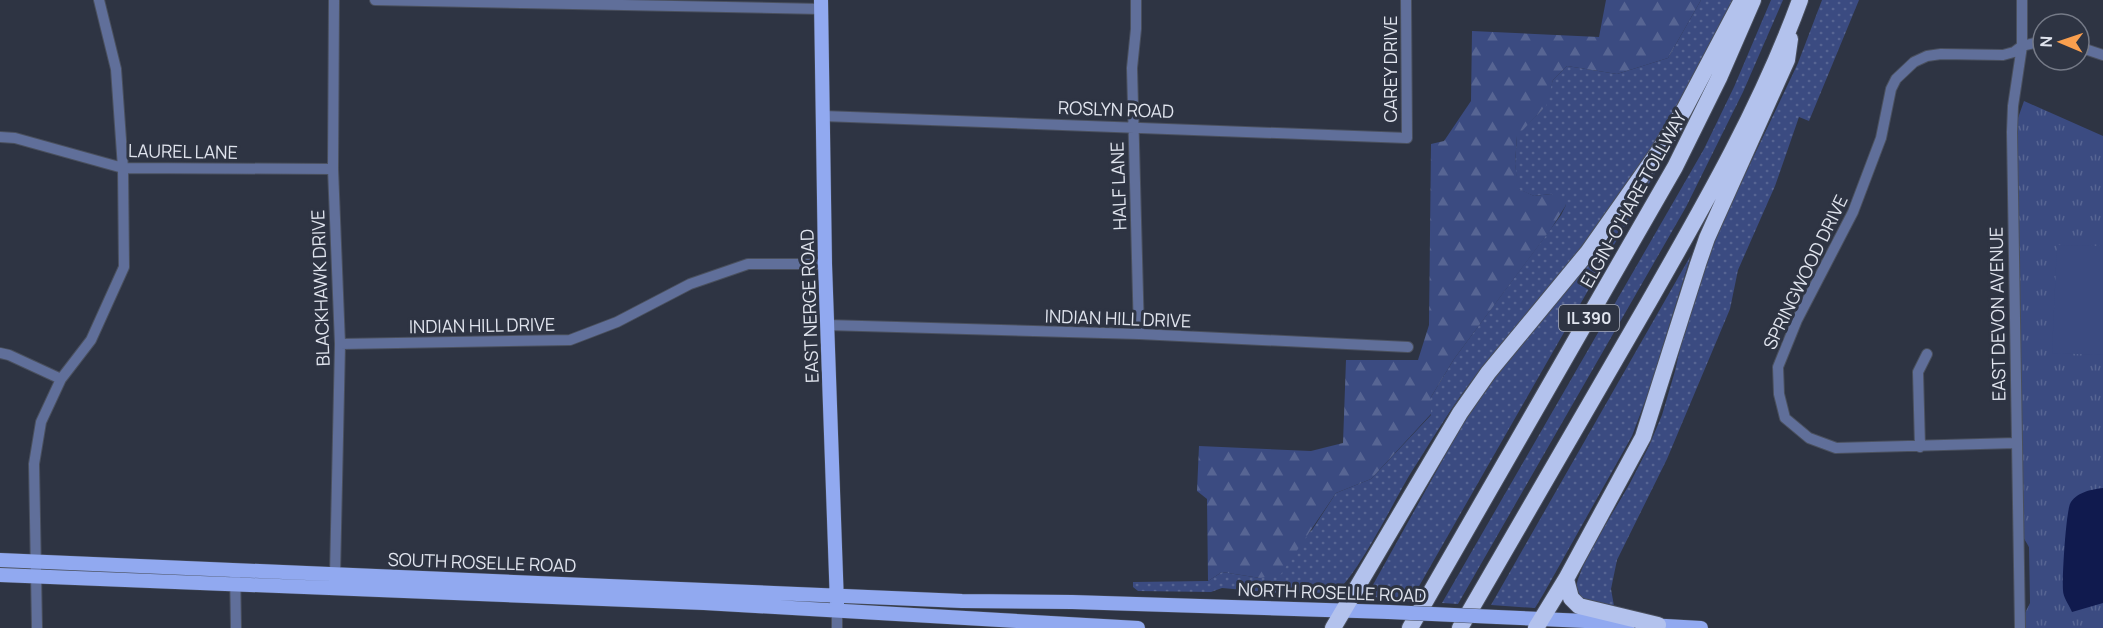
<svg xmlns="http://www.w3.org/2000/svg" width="2103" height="628" font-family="Manrope,sans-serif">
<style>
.grass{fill:url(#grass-dots)}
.forest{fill:url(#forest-firs)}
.park{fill:url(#park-tufts)}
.pitch{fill:#3b4b81}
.water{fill:#101a4e}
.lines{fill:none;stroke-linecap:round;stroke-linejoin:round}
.minor-casing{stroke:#4a505e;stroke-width:12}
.major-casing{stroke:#4a505e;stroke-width:15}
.highway-casing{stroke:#4a505e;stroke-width:18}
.minor{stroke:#606f9a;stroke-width:10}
.major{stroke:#91a9f0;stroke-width:14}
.highway{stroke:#b3c2ed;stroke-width:16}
.major-bridge-casing{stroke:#4a505e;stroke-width:15;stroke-linecap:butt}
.major-bridge{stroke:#91a9f0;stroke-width:14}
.labels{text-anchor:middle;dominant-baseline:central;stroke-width:6;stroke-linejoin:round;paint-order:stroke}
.shield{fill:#2e3443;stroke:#abafbb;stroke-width:1.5}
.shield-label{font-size:16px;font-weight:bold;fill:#e0e4ee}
.street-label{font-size:18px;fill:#e0e4ee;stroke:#2e3443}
</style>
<defs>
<pattern id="grass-dots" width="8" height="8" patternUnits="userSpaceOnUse" patternTransform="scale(1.5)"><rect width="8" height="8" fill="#3b4b81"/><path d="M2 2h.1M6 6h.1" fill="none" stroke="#576593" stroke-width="1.8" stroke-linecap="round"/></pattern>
<pattern id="forest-firs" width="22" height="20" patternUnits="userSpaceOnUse" patternTransform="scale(1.5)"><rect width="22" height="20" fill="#3b4b81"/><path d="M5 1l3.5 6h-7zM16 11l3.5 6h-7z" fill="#576593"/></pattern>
<pattern id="park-tufts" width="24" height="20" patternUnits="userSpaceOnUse" patternTransform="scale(1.5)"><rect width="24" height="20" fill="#3b4b81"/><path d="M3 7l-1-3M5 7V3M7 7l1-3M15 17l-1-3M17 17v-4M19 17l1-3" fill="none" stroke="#576593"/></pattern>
</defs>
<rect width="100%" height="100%" fill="#2e3443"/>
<path class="grass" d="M 1701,0 L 1733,0 C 1719,27 1706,54 1692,81 C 1657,144 1615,204 1571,262 C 1543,299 1510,333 1481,369 C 1455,400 1434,437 1412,471 C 1397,495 1355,581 1335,592 L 1288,594 L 1222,588 L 1211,592 L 1138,591 L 1133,587 L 1133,582 L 1208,581 L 1222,572 L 1260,578 L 1312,530 L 1336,493 L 1371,479 L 1431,415 L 1431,397 L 1454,359 L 1561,215 L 1566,205 L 1551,194 L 1534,196 L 1518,189 L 1515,164 L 1517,135 L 1543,109 L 1553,80 L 1567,66 L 1617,74 L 1668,58 Z
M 1771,0 L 1783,0 L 1743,92 L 1686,207 L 1458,604 L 1442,603 L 1704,149 L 1734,87 Z
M 1822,0 L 1859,0 L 1809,121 L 1799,117 L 1775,186 L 1738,270 L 1730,309 L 1667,459 L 1617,560 L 1611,589 L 1614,606 L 1582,599 L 1576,587 L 1578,579 L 1587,556 L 1629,485 L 1649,446 L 1662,415 L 1675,371 L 1683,335 L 1714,240 L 1798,63 Z
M 1666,154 L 1410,602 L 1368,599 L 1369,592 L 1466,418 L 1483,392 L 1608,238 Z
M 1691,255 L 1650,388 L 1632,436 L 1544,593 L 1535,608 L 1491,605 Z"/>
<path class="forest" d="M 1606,0 L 1701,0 L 1668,58 L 1617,74 L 1567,66 L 1553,80 L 1546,106 L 1517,136 L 1515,164 L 1519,189 L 1534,196 L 1551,194 L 1561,197 L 1566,205 L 1551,229 L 1454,359 L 1431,397 L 1431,414 L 1371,479 L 1336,493 L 1281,574 L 1260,578 L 1222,572 L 1208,581 L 1207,499 L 1197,491 L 1199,446 L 1311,451 L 1343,443 L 1346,360 L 1418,360 L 1429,325 L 1431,144 L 1444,141 L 1471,101 L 1472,31 L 1599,37 Z"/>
<path class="park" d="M 2024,101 L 2103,136 L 2103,628 L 2026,628 L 2025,626 L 2025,613 L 2030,603 L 2029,547 L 2023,537 L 2017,161 L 2018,118 Z"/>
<path class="pitch" d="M 2057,245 L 2103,246 L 2103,355 L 2052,353 Z"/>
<path class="water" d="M 2103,488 L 2103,603 L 2072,612 C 2069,605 2063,597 2063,590 C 2062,577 2066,514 2070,504 C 2075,493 2092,489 2103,488 Z"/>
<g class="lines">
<defs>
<path id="minor" d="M 334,0 L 333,169 L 340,344 L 335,575
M 375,0 L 821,9
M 1136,0 L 1136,29 L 1132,68 L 1139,334
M 2079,47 L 2103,55
M 823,116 L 1407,138 L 1406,0
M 0,137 L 15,138 L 123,168 L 333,169
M 827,325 L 1139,334 L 1408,347
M 340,344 L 570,340 L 617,322 L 690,284 L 748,264 L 825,264
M 0,353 L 9,355 L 61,379
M 2016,443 L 1836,448 L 1809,438 L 1785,418 L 1779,394 L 1778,367 L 1797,320 L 1853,212 L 1881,138 L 1891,89 L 1896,79 L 1914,62 L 1927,56 L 1941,54 L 2003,55 L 2014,52 L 2022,46 L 2043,41
M 1920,447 L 1918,372 L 1927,354
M 235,569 L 236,628
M 837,611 L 837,628
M 37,628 L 34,464 L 41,422 L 61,379 L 91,340 L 124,267 L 123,168 L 116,69 L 99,0
M 2020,628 L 2012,132 L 2013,106 L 2022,46 L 2022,0"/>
<path id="major" d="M 821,0 L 825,264 L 837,604
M 0,560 L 962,601 L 1072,602 L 1389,612
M 0,575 L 704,603 L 1138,628
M 1497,617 L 1629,623
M 1648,625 L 1701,628"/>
<path id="highway" d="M 1566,579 L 1571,598 L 1579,606 L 1658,625
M 1333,628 L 1460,413 L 1488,373 L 1588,252 L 1657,154 L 1684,110 L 1742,0
M 1410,628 L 1675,167 L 1719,78 L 1753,0
M 1460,628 C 1522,520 1585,413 1647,305 C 1703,207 1761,107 1800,0
M 1536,628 L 1566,579 L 1643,437 L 1698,264 L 1707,238 L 1787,60 L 1790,39"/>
</defs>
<use href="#minor" class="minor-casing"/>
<use href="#major" class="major-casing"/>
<use href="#highway" class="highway-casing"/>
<use href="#minor" class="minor"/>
<use href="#major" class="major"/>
<use href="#highway" class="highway"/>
<defs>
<path id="major-bridge" d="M 1389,612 L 1497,617"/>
</defs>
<use href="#major-bridge" class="major-bridge-casing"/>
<use href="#major-bridge" class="major-bridge"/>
</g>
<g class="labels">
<rect class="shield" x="1559" y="305" width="60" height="26" rx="4.5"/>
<g class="shield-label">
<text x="1589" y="318">IL 390</text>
</g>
<g class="street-label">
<text transform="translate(1390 69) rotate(-90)">CAREY DRIVE</text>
<text transform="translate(1116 109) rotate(2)">ROSLYN ROAD</text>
<text transform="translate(183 151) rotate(1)">LAUREL LANE</text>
<text transform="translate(1118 186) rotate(-92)">HALF LANE</text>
<text transform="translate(1633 199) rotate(-61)">ELGIN-O'HARE TOLLWAY</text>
<text transform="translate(1805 272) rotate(-64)">SPRINGWOOD DRIVE</text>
<text transform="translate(320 288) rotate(-92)">BLACKHAWK DRIVE</text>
<text transform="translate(809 306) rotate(-92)">EAST NERGE ROAD</text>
<text transform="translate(1997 314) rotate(-91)">EAST DEVON AVENUE</text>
<text transform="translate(1118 318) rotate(2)">INDIAN HILL DRIVE</text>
<text transform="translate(482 325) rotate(-1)">INDIAN HILL DRIVE</text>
<text transform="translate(482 562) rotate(2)">SOUTH ROSELLE ROAD</text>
<text transform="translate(1332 592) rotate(2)">NORTH ROSELLE ROAD</text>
</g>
</g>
<g transform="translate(2061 42) rotate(272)"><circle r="28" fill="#2e3443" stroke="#757a87" stroke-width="1.5"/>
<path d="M0-4.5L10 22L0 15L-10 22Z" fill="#fa9f4e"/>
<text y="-9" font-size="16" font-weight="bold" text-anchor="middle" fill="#e0e4ee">N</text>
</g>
</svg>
